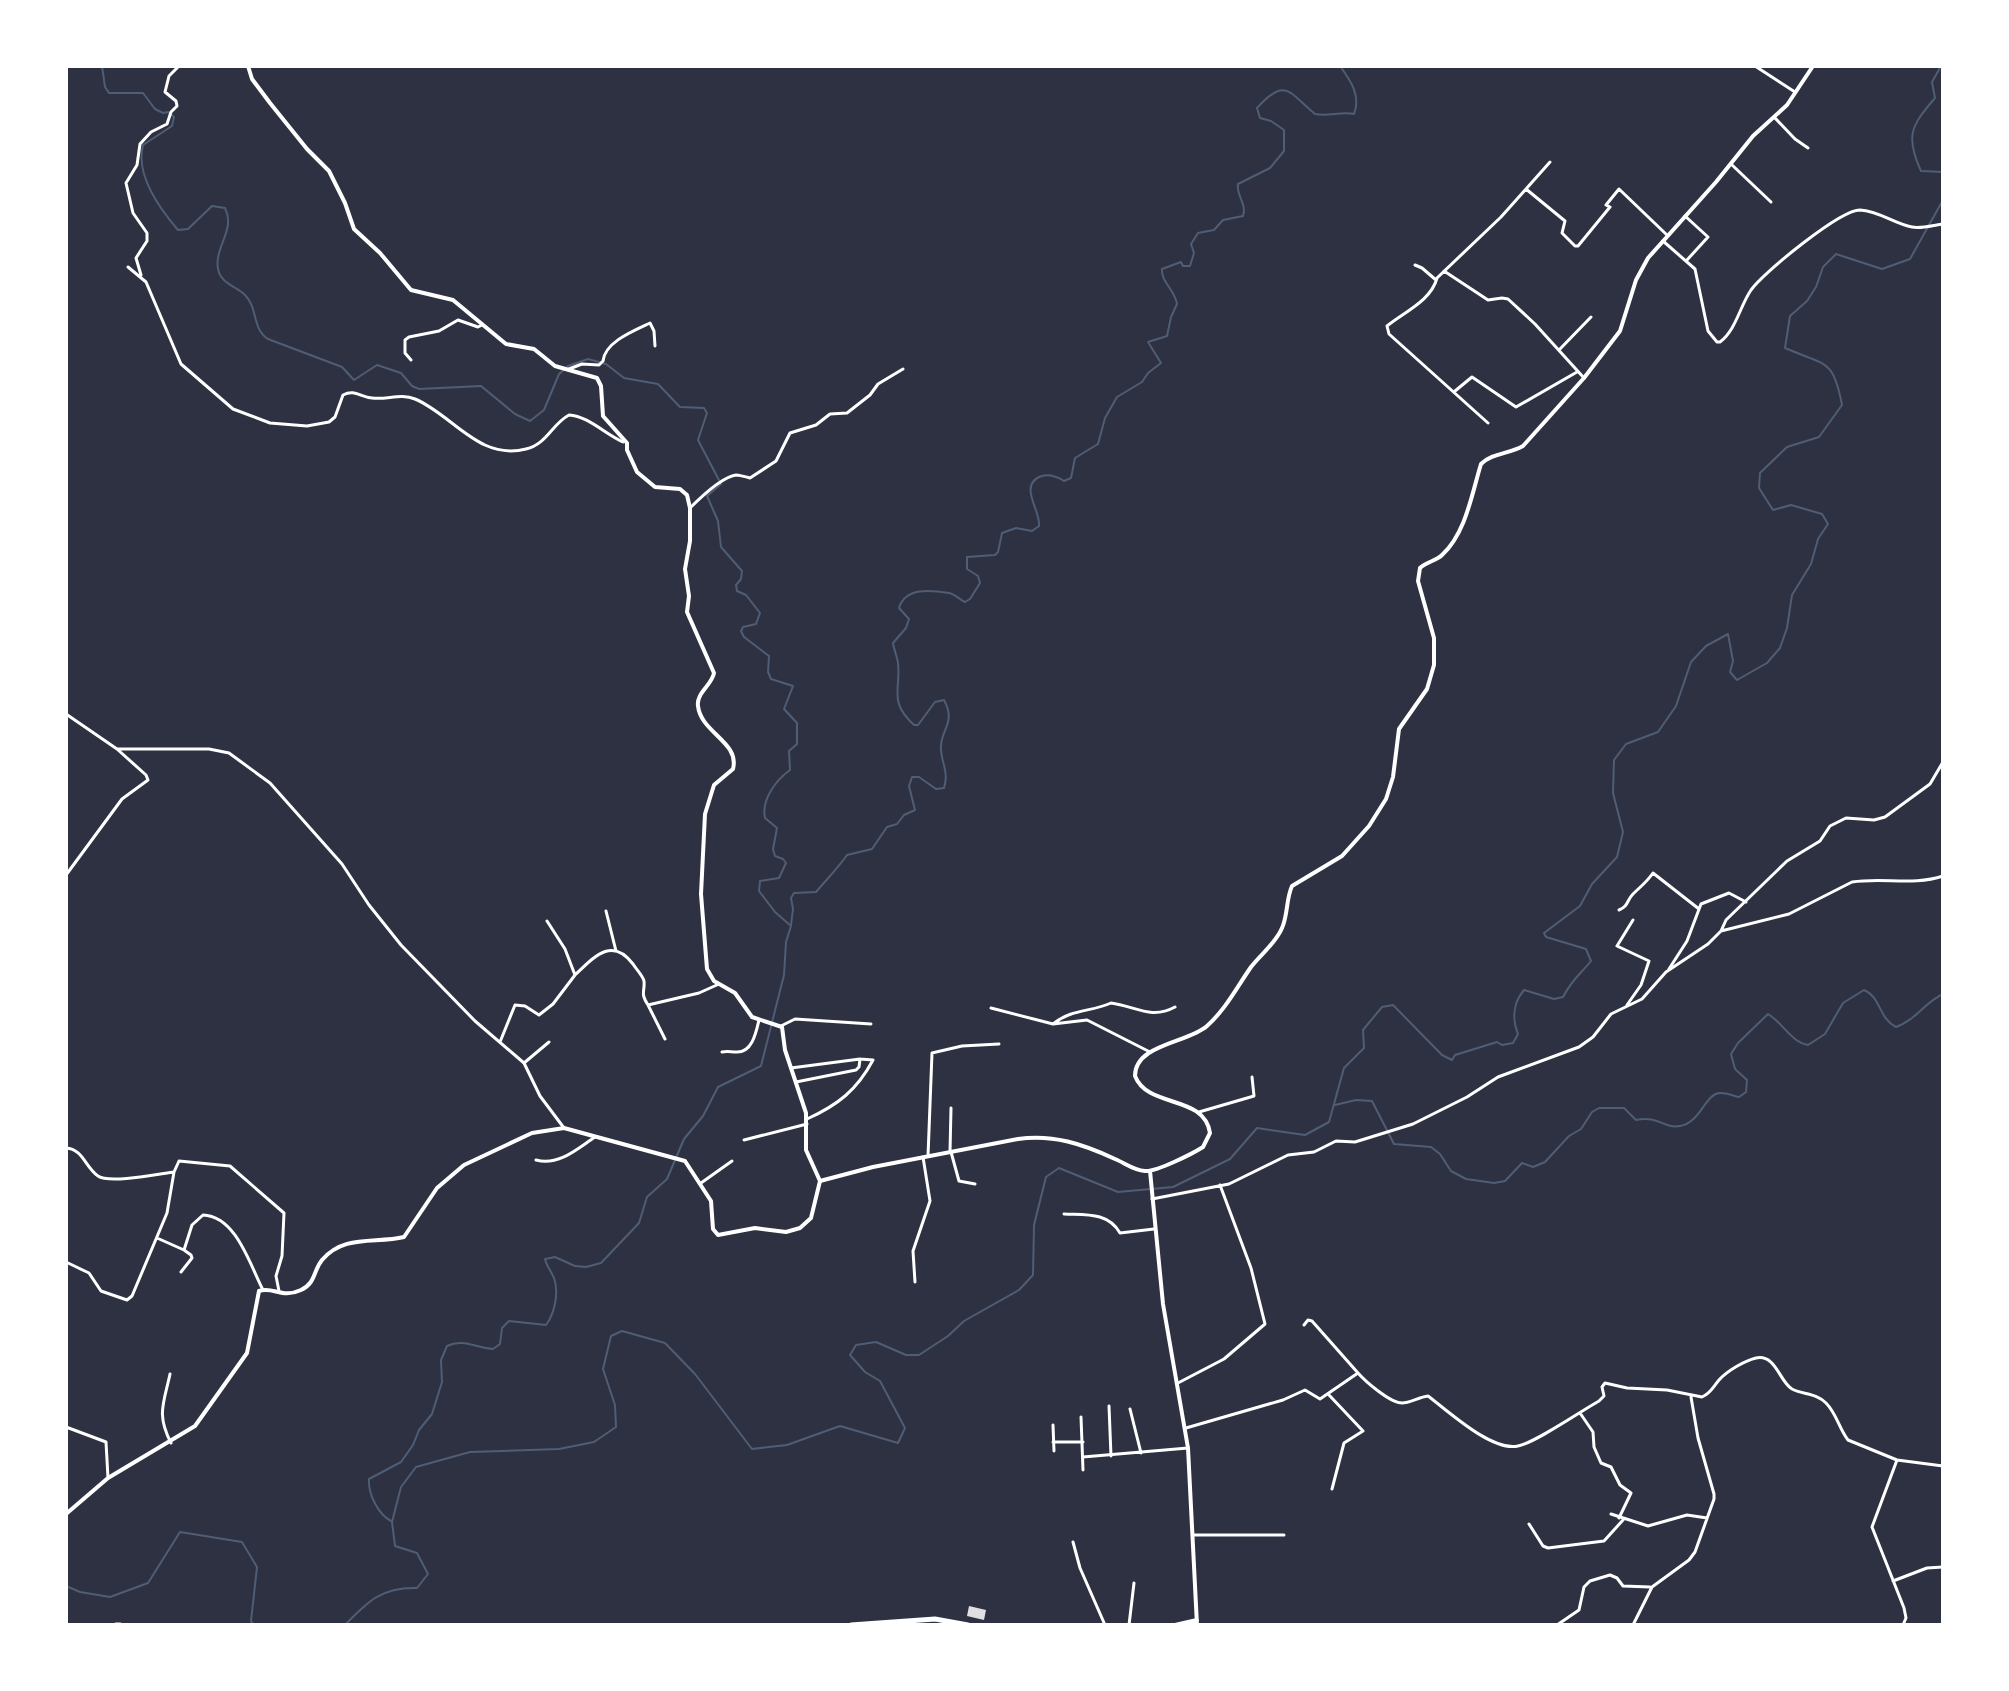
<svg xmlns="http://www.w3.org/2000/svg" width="2009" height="1691" font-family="Bitter,serif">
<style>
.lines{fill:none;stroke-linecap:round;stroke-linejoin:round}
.stream{stroke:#4f5d75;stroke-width:2}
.building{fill:#e0e0e3}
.minor{stroke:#fff;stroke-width:3}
.tertiary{stroke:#fff;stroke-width:4}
.secondary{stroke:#fff;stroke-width:4}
.trunk{stroke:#fff;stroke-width:5}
</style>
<rect width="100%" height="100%" fill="#2d3142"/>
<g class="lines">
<path class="stream" d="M 102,66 L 105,87 L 109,93 L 143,93 L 155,109 L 163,113 L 168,112 L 174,117 L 172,126 L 143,145 C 135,175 159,208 178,230 L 188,229 L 212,206 L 225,208 C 236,230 214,247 218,269 C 221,284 236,286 245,295 C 258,308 252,329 268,339 L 342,367 L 354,380 L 377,365 L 401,373 L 412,386 L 419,389 L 481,386 L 515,414 L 530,421 L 544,410 L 559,374 L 568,366 L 588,359 L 606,364 L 624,378 L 658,384 L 680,407 L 704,408 L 707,413 L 698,440 L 721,484 L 707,496 L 718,521 L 721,547 L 742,571 L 741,579 L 736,585 L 737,591 L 746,595 L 760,613 L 756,624 L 743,627 L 741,631 L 744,637 L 769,656 L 768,672 L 771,679 L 793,686 L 784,709 L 797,723 L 797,744 L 789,751 L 790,770 C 776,780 761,800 765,818 L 777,828 L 773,849 L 775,856 L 783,859 L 786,863 L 779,878 L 760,881 L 759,891 L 775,912 L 791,926 L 786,942 L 784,975 L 761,1066 L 718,1087 L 703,1116 L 684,1139 L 667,1179 L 647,1197 L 639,1223 L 601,1263 L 586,1267 L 575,1266 L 555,1257 L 545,1259 C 547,1267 551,1271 554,1278 C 559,1292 555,1313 546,1325 L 509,1321 L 502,1328 L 500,1344 L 493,1349 C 476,1348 463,1338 447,1346 L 441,1360 L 442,1382 L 432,1414 L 419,1430 L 413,1445 L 401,1462 L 369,1479 C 368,1494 378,1514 391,1521
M 1941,66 L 1932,82 L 1935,98 C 1911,126 1905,136 1921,171 L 1943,172
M 791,925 L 793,909 L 791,898 L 794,893 L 816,892 C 827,879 838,868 847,855 L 872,849 L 887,827 L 897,824 L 904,815 L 915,810 L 909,786 L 912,777 L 919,777 L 936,789 L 944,788 C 949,773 942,764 941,750 C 939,730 957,724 944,700 L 935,702 L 918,725 L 914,725 C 888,701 901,690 898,663 C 897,656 894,650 893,643 L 906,628 L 909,619 L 899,608 C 905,587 931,590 949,593 C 955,594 960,600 965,602 L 970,599 L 980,583 L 978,576 L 967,569 L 967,557 L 995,555 L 998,552 L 1002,533 L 1016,528 L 1032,531 L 1039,526 C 1041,511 1019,487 1039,477 C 1048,473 1056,476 1064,481 L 1071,478 L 1075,458 L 1098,444 L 1105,418 L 1117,397 L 1142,382 L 1148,373 L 1161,363 L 1148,342 L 1167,336 L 1171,317 L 1177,304 C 1175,290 1161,282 1162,269 L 1181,262 L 1183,266 L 1190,266 L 1194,253 L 1191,244 L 1198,233 L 1214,230 L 1223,220 L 1243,216 C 1247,203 1236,196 1238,184 L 1270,168 L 1284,151 L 1284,130 L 1271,121 L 1260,118 L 1257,108 C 1286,76 1289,93 1315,114 C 1329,117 1341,111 1354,114 C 1361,96 1351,81 1340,66
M 1335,1105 L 1356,1100 L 1372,1101 L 1394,1144 L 1431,1147 L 1440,1154 L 1451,1171 L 1466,1179 L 1494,1183 L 1505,1181 L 1522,1163 L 1533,1167 L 1545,1162 L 1569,1136 L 1581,1129 L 1592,1112 L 1599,1108 L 1624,1108 L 1636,1120 C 1659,1115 1663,1129 1680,1126 C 1700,1123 1705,1095 1719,1093 C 1726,1092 1733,1096 1739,1097 L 1746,1092 L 1747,1080 L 1735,1069 L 1731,1054 L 1738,1043 L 1768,1014 C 1783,1023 1791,1042 1808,1045 L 1825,1034 L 1843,1003 L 1864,990 C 1881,997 1879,1019 1896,1027 C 1916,1020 1925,1002 1943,994
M 66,1586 L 80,1592 L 110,1597 L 148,1583 L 180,1532 L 242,1542 L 257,1567 L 251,1621 L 254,1625
M 345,1625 C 368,1601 382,1587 417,1588 L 428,1574 L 417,1553 L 395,1546 L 392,1522 L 401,1487 L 416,1467 L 470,1452 L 559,1449 L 594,1442 L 616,1427 L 615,1405 L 603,1369 L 611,1336 L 622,1331 L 665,1343 L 695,1374 L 752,1449 L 787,1445 L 840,1426 L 898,1443 L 905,1428 L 880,1381 L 865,1372 L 850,1355 L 856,1345 L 876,1342 L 906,1355 L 919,1355 L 948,1336 L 964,1321 L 1019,1290 L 1033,1275 L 1034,1225 L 1046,1177 L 1059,1168 L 1118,1192 L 1173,1187 L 1230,1159 L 1257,1128 L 1305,1135 L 1329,1122 L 1344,1068 L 1364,1048 L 1363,1030 L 1382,1007 L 1393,1005 L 1442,1055 L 1452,1060 L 1455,1055 L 1497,1042 L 1502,1045 L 1513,1043 L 1518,1034 C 1512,1019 1513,1003 1524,990 L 1554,999 L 1563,997 C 1573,978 1579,976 1591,961 L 1586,949 L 1546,937 L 1544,933 L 1580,906 L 1592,884 L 1617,857 L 1623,832 L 1613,793 L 1614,760 L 1626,744 L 1658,732 L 1676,706 L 1691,662 L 1706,646 L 1728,634 L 1733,661 L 1730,672 L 1737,680 L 1767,663 L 1780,648 L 1787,628 L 1792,595 L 1811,564 L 1818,539 L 1828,524 L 1822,514 L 1791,505 L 1773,510 L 1759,488 L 1760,473 L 1787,447 L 1819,437 L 1842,405 C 1833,358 1826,366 1785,348 L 1790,316 L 1807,301 L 1816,287 L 1823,267 L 1836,254 L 1882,269 L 1910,259 L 1943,200"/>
</g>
<path class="building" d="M 969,1606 L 986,1610 L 984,1620 L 967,1616 Z"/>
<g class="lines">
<path class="minor" d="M 1755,66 L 1795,92
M 1774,117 L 1795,139 L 1808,148
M 1731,164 L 1771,202
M 1526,189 L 1550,162
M 1685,216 L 1708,237 L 1687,260
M 1663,241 L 1695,269 L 1708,331 L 1717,342 L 1720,342 C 1736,330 1740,306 1751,290 C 1764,272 1840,210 1860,210 C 1879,211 1895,224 1912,227 C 1921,229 1934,225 1943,224
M 1415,265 L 1422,268 L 1436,280
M 128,267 L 146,282 L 181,364 L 233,409 L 270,423 L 307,426 L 329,422 L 335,417 L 343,395 C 355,389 360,397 372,398 C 387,400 401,393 415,399 C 453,415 479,461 526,449 C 547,444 552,424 569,415 C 588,416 605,434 623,442
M 1444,271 L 1488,300 L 1502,298 L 1508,299 L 1535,324 L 1584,378
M 141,275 L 136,258 L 147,241 L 147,233 L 133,213 L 126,183 L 137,165 L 140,144 L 151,132 L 167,124 L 171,112 L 177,106 L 176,101 L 165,92 L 169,76 L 179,66
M 1559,350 L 1591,317
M 411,360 L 405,353 L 405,340 L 409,337 L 439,331 L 458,320 L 478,327 L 482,325
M 569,369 L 582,364 L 599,365 L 603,361 C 605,342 633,331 650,323 L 654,331 L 655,346
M 1455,391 L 1472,377 L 1516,407 L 1577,372
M 1488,423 L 1389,334 L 1387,326 C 1404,312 1431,301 1437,278 L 1501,217 L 1526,189 L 1565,221 L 1562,233 L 1575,246 L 1578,246 L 1610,207 L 1606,205 L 1619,189 L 1667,235
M 690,508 C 700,498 722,477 736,475 C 738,475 747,477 750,478 L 776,461 L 790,433 L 816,425 L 830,414 L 847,413 L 870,395 L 878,384 L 903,369
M 66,714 L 117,749 L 146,775 L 148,780 L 122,799 L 66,875
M 117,749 L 209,749 L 229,753 L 270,783 L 342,864 L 369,905 L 401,945 L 475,1021 L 524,1063 L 540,1096 L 564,1128
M 1619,910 C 1629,906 1626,901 1633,894 C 1641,886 1646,883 1653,873 L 1699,909
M 606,911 L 616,951
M 1721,931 L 1726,920 L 1787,861 L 1820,841 L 1830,826 L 1846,818 L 1874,820 L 1885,817 L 1930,784 L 1943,762
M 1669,969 L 1687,941 L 1701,904 L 1729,893 L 1746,902
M 575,975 C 594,957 612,936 633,964 C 636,969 643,976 644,981 C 645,992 640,993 648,1005 L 699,993 L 719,984
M 648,1005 L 665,1039
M 1627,1005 L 1641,985 L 1649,961 L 1617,946 L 1633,920
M 991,1008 L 1053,1024 L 1087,1020 L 1150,1052
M 1053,1024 C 1071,1009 1091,1012 1111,1003 C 1135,1006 1151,1020 1175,1007
M 781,1026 L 795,1019 L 871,1024
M 500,1042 L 515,1005 L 525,1006 L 539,1015 L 553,1004 L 575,975 L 565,949 L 547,921
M 722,1052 C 727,1051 731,1052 736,1052 C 752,1053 756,1033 759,1020
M 524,1063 L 549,1042
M 791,1068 L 860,1059 L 859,1067 L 856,1070 L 796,1082
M 1199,1112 L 1254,1096 L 1252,1077
M 807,1119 C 838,1105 857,1090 873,1060 L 860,1059
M 744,1140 L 807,1124
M 66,1148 C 83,1149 85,1167 98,1176 C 109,1184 159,1174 174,1172 L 179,1161 L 230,1166 L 284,1213 L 282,1256 L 276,1276 L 279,1291
M 950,1152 L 951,1108
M 951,1152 L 959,1181 L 975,1184
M 928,1156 L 932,1053 L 962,1046 L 999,1044
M 536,1160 C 559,1166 577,1149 595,1137
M 701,1183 L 732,1161
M 1152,1199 L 1229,1184 L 1288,1155 L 1314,1152 L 1336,1141 L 1355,1142 L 1413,1124 L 1467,1097 L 1498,1077 L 1579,1047 L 1593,1037 L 1611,1014 L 1642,999 L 1666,972 L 1708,944 L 1721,931 L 1789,914 L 1852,882 C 1883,877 1913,886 1943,876
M 1064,1214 C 1086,1215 1108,1212 1120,1233 L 1154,1229
M 157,1238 L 184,1250 L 192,1225 L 203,1215 C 236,1216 250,1265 263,1290
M 66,1262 L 89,1273 L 101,1291 L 127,1300 L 132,1296 L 167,1213 L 174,1172
M 181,1272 L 192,1258 L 191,1255 L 184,1250
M 915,1282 L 913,1251 L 930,1201 L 923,1157
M 1304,1325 L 1308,1320 L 1312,1321 L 1358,1373
M 170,1374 C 164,1403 156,1414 171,1443
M 1178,1383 L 1224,1359 L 1265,1324 L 1251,1268 L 1220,1185
M 1329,1395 L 1363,1431 L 1344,1443 L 1332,1489
M 1109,1406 L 1111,1456
M 1130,1409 L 1141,1453
M 1580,1413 L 1593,1432 L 1594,1447 L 1601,1463 L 1611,1467 L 1620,1485 L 1631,1493 L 1619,1518
M 1081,1417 L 1083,1470
M 1053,1425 L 1054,1451
M 66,1427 L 106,1442 L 108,1478
M 1186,1428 L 1283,1400 L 1305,1390 L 1320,1399 L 1358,1373 C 1365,1381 1390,1403 1402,1403 C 1410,1403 1419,1397 1428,1396 C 1448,1411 1492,1452 1518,1446 C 1535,1443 1581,1411 1599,1401 L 1604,1396 L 1602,1387 L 1605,1383 L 1627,1388 L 1667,1390 L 1702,1397 C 1711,1393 1713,1387 1719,1380 C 1727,1371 1744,1361 1756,1358 C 1776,1354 1779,1381 1792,1389 C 1804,1395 1816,1393 1826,1403 C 1837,1414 1839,1429 1848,1440 L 1897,1460 L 1943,1466
M 1053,1442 L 1083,1442
M 1083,1457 L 1188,1448
M 1897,1460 L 1872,1527 L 1904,1608 L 1906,1618 L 1903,1625
M 1611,1514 L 1648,1526 L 1687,1515 L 1707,1518
M 1529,1524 L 1543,1546 L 1548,1548 L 1604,1541 L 1623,1520
M 1194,1535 L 1284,1535
M 1073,1542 L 1080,1568 L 1105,1625
M 1893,1581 L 1927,1568 L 1943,1567
M 1129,1625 L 1134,1583
M 1557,1625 L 1579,1610 L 1584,1587 L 1590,1581 L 1610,1575 L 1617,1578 L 1623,1586 L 1650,1587
M 1633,1625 L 1652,1587 L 1689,1560 L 1695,1552 L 1714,1499 L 1714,1494 L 1698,1438 L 1691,1397"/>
<path class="tertiary" d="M 248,66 L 252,79 L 270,103 L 307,149 L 329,171 L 345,203 L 354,229 L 380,253 L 411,290 L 453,300 L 506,344 L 534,349 L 555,366 L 597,378 L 601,386 L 603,416 L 627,443 L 627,450 L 637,472 L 655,487 L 680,489 L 687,495 L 690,508 L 690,541 L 685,569 L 689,596 L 687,612 L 714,673 C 712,685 696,693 698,706 C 701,733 740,742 733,769 L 714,785 L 705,814 L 701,894 L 707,969 L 714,981 L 735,993 L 752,1017 L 782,1027 L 785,1050 L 806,1113 L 806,1150 L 820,1181"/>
<path class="secondary" d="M 1150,1171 L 1163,1304 L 1188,1448 L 1197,1625
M 66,1514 L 108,1478 L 195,1426 L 247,1353 L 259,1291 C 273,1286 282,1299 301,1290 C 316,1283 313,1271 322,1260 C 344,1234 375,1244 404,1237 L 437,1188 L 464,1165 L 532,1133 L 564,1128 L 685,1161 L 711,1201 L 713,1229 L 718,1235 L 755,1228 L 786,1232 L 800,1228 L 811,1218 L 820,1181 L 873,1167 L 1018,1139 C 1053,1134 1083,1144 1115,1159 C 1125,1163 1133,1170 1145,1171 C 1156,1172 1192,1154 1203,1147 L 1210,1133 C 1204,1094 1148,1109 1135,1076 C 1135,1044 1188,1043 1207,1026 C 1226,1009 1237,987 1251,967 C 1261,954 1276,943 1282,928 C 1288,915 1286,899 1292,886 L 1342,856 L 1369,826 L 1386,799 L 1393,777 L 1399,729 L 1427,689 L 1434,665 L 1434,638 L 1418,581 L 1420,568 C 1426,562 1436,561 1442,555 C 1466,533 1472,493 1481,464 C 1492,453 1509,454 1523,446 L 1584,378 L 1620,331 L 1636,280 L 1648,258 L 1716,182 L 1753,136 L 1787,105 L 1813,66
M 1175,1625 L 1197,1620"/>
<path class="trunk" d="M 116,1625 L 120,1625
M 851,1625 L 935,1619 L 968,1625"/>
</g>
<rect width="2009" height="1691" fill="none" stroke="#ffffff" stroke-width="136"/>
</svg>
